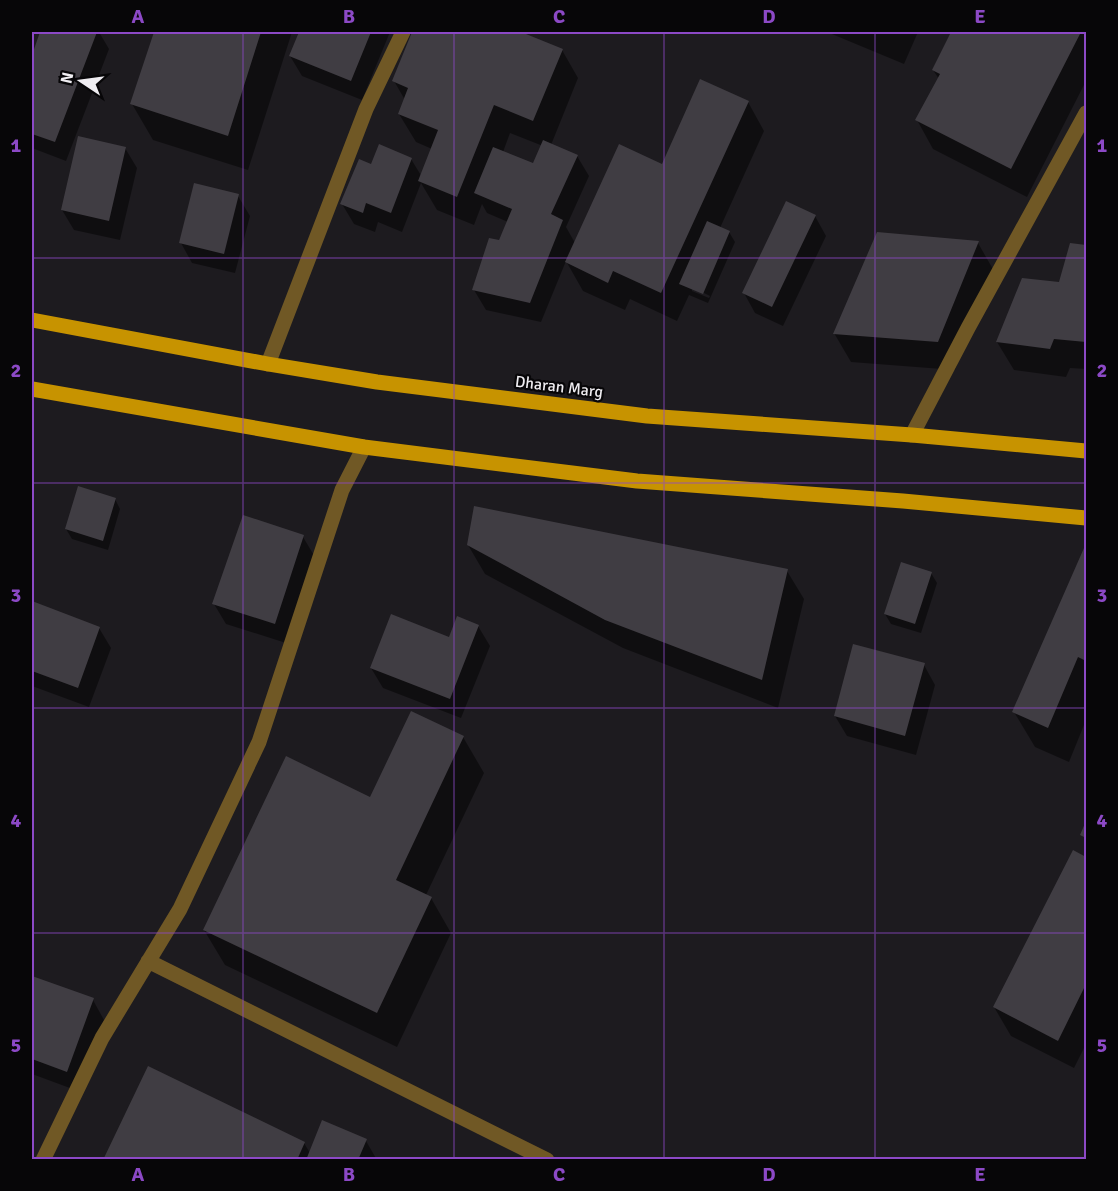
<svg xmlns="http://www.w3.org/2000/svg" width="1118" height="1191" font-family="Signika,sans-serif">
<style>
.shadow{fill:#0007;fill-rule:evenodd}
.building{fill:#403d43}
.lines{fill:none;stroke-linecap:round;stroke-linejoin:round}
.minor{stroke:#705825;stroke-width:15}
.major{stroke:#c79300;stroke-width:15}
.grid{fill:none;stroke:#8c49c6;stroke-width:1.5;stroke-opacity:0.55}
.labels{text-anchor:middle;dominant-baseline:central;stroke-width:4.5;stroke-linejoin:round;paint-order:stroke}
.street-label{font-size:16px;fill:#efedf1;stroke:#070608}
.neatline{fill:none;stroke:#8c49c6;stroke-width:2}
.grid-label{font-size:20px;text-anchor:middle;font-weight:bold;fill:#8c49c6}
</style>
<rect width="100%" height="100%" fill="#1d1b1f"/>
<path class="shadow" d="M 42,32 L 99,32 L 109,49 L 66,161 L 32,148 L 32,59 Z
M 155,32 L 292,32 L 248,170 L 153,140 L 132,104 Z
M 300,32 L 390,32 L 362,100 L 302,76 L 290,56 Z
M 414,32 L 517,32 L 562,50 L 578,78 L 551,145 L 577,156 L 589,176 L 566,227 L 575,243 L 663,166 L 748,102 L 764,131 L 720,228 L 729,232 L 735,242 L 708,303 L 689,295 L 677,321 L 630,299 L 625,310 L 583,291 L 566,261 L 541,322 L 486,310 L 474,290 L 508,222 L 487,213 L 482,204 L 474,225 L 437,210 L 421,183 L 402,232 L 378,222 L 375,232 L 354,224 L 342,204 L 372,166 L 411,159 L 422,177 L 432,149 L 416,142 L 399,114 L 405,100 L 394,81 ZM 510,133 L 543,146 L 534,164 L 503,152 ZM 692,287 L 710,296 L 709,298 L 692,291 Z
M 827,32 L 918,32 L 904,64 Z
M 953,32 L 1086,32 L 1086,81 L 1027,197 L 933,149 L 917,120 L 939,79 L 933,70 Z
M 125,148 L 137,168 L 120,240 L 74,230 L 62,210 Z
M 238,196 L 250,216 L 235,273 L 192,263 L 181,243 Z
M 815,216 L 826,236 L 783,326 L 755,313 L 744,293 Z
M 978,243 L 994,271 L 955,370 L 851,362 L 834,333 Z
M 1071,244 L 1086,247 L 1086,369 L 1070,368 L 1066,377 L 1014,370 L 997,342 L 1060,284 Z
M 115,499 L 120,509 L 108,550 L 72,539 L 66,529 Z
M 303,537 L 315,557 L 286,643 L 226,624 L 214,604 Z
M 468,545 L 787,571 L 804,599 L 778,708 L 623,648 L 485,574 Z
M 1085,550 L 1086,551 L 1086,720 L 1069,762 L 1035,747 L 1014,712 Z
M 931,573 L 937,583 L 921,633 L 891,624 L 885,614 Z
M 32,603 L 99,628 L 111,648 L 89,707 L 32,686 Z
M 478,626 L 490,646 L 461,718 L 383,688 L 371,668 L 450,639 Z
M 924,665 L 935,685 L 916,755 L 847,736 L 835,716 Z
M 463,737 L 484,773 L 426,895 L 431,898 L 451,933 L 397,1047 L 225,965 L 204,930 L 371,799 Z
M 1074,852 L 1086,858 L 1086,1044 L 1074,1068 L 1011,1036 L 994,1007 Z
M 32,977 L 93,1000 L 104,1020 L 78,1091 L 32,1074 Z
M 366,1141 L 377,1160 L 105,1160 L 304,1143 L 310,1153 Z"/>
<path class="building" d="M 40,32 L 97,32 L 55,142 L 32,134 L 32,55 Z
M 154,32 L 261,32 L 228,136 L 130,104 Z
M 299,32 L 371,32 L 351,81 L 289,56 Z
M 412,32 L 521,32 L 563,49 L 533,121 L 494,105 L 457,197 L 418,181 L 438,130 L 398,114 L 408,88 L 392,81 Z
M 951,32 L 1081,32 L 1011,169 L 915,120 L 940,74 L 932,70 Z
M 700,79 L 749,101 L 661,293 L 613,271 L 608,283 L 565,262 L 619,144 L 662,164 Z
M 78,136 L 126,147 L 109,221 L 61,210 Z
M 543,140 L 578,155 L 551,214 L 563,220 L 530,303 L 472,290 L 489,238 L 499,240 L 512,209 L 474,193 L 493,147 L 533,163 Z
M 379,144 L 412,158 L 391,213 L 366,203 L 363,213 L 340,204 L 359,159 L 371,164 Z
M 194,183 L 239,194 L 224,254 L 179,243 Z
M 786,201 L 816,215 L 772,307 L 742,293 Z
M 707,221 L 730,231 L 703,294 L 679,284 Z
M 877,232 L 979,241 L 938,342 L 833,334 Z
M 1070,243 L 1086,245 L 1086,342 L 1054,339 L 1050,349 L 996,342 L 1022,278 L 1059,282 Z
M 78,486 L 116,498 L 103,541 L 65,529 Z
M 474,506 L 788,569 L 762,680 L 605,620 L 467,545 Z
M 243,515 L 304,535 L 275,624 L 212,604 Z
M 1084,548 L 1086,549 L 1086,661 L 1078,657 L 1048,728 L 1012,712 Z
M 901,562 L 932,572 L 915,624 L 884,614 Z
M 32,601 L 100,627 L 78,688 L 32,671 Z
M 391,614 L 449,637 L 457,616 L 479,625 L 450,699 L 370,668 Z
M 853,644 L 925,663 L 905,736 L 834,716 Z
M 411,711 L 464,736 L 396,880 L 432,897 L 377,1013 L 203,930 L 286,756 L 370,797 Z
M 1086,821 L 1086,838 L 1080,835 Z
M 1073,850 L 1086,857 L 1086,984 L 1058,1041 L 993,1007 Z
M 32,976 L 94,998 L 67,1072 L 32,1059 Z
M 148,1066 L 305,1142 L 297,1160 L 103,1160 Z
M 322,1120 L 367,1139 L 358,1160 L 306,1160 Z"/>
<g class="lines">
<path class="minor" d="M 268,364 L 366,109 L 403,32
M 912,435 L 968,328 L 1086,113
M 148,961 L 547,1160
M 43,1160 L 102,1038 L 180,909 L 259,742 L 342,490 L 364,447"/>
<path class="major" d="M 32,320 L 268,364 L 377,382 L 647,416 L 912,435 L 1086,451
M 32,389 L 364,447 L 637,481 L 903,501 L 1086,518"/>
</g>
<path class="grid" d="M 243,32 L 243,1160M 454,32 L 454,1160M 664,32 L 664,1160M 875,32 L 875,1160M 32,258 L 1086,258M 32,483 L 1086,483M 32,708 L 1086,708M 32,933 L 1086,933"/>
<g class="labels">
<g class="street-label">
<text transform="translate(559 387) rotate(7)">Dharan Marg</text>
</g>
</g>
<rect width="1118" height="1191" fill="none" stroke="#070608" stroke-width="66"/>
<g transform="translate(81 81) rotate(283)" stroke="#070608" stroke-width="4.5" paint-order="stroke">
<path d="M0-4.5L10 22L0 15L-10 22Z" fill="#efedf1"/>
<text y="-9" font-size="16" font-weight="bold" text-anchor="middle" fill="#efedf1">N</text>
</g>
<rect x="33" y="33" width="1052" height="1125" class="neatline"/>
<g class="grid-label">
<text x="138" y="23">A</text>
<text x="349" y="23">B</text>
<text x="559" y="23">C</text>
<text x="769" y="23">D</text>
<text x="980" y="23">E</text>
<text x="16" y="152">1</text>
<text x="1102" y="152">1</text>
<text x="16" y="377">2</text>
<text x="1102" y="377">2</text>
<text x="16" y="602">3</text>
<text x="1102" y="602">3</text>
<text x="16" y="827">4</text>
<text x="1102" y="827">4</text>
<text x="16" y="1052">5</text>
<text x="1102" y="1052">5</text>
<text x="138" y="1181">A</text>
<text x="349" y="1181">B</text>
<text x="559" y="1181">C</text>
<text x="769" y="1181">D</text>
<text x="980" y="1181">E</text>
</g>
</svg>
